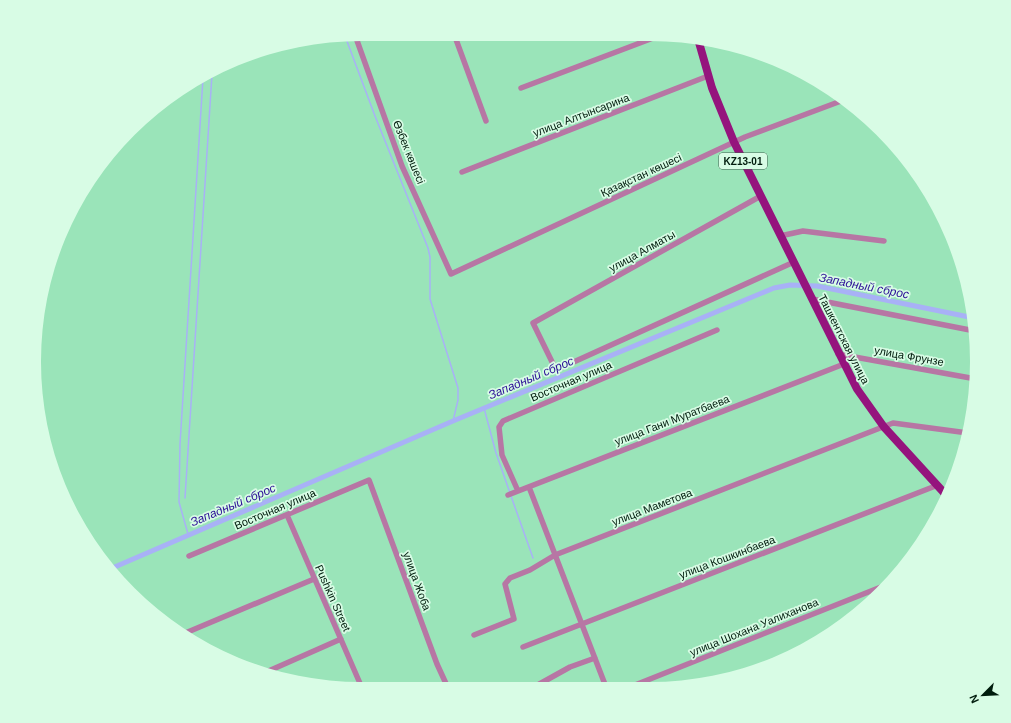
<svg xmlns="http://www.w3.org/2000/svg" width="1011" height="723" font-family="Helvetica,sans-serif">
<style>
.lines{fill:none;stroke-linecap:round;stroke-linejoin:round}
.stream{stroke:#a8b1f6;stroke-width:1.5}
.canal{stroke:#a8b1f6;stroke-width:5}
.street{stroke:#b776a4;stroke-width:5.5}
.primary{stroke:#95147d;stroke-width:8}
.labels{text-anchor:middle;dominant-baseline:central;stroke-width:3.5;stroke-linejoin:round;paint-order:stroke}
.shield{fill:#d8fce5;stroke:#415f4e;stroke-width:1}
.shield-label{font-size:10px;font-weight:bold;fill:#001c0d}
.street-label{font-size:11px;fill:#001c0d;stroke:#d8fce5}
.water-label{font-size:12px;font-style:italic;fill:#2c0f97;stroke:#d8fce5}
</style>
<rect width="100%" height="100%" fill="#9ae4b9"/>
<g class="lines">
<path class="stream" d="M 345,36 L 375,116 L 428,248 L 430,257 L 430,299 L 458,388 L 458,400 L 453,421
M 484,408 L 496,453 L 510,493
M 511,496 L 533,558
M 185,498 L 212,74
M 188,534 L 179,502 L 180,444 L 203,78"/>
<path class="canal" d="M 110,569 L 453,421 L 774,288 L 790,285 L 817,286 L 974,318"/>
<path class="street" d="M 454,34 L 486,121
M 355,35 L 402,166 L 451,274 L 745,137 L 841,101
M 521,88 L 661,35
M 462,172 L 708,76
M 759,197 L 533,323 L 556,370 L 794,262
M 780,236 L 803,231 L 884,241
M 812,299 L 975,331
M 838,354 L 976,379
M 529,487 L 606,687
M 518,491 L 502,455 L 499,427 L 503,421 L 717,330
M 508,495 L 844,364
M 287,515 L 362,688
M 189,556 L 369,480 L 437,664 L 448,688
M 183,634 L 314,579
M 474,635 L 514,619 L 505,584 L 510,578 L 530,570 L 555,555 L 893,423 L 968,433
M 523,647 L 938,485
M 264,673 L 341,639
M 534,687 L 570,667 L 595,658
M 630,687 L 886,585"/>
<path class="primary" d="M 698,39 L 712,88 L 734,142 L 857,389 L 884,427 L 947,496"/>
</g>
<g class="labels">
<rect class="shield" x="719" y="153" width="48" height="16" rx="3"/>
<g class="shield-label">
<text x="743" y="161">KZ13-01</text>
</g>
<g class="street-label">
<text transform="translate(581 115) rotate(-21)">улица Алтынсарина</text>
<text transform="translate(409 152) rotate(68)">Өзбек көшесі</text>
<text transform="translate(641 175) rotate(-25)">Қазақстан көшесі</text>
<text transform="translate(642 251) rotate(-29)">улица Алматы</text>
<text transform="translate(844 339) rotate(63)">Ташкентская улица</text>
<text transform="translate(909 356) rotate(10)">улица Фрунзе</text>
<text transform="translate(571 381) rotate(-23)">Восточная улица</text>
<text transform="translate(672 420) rotate(-21)">улица Гани Муратбаева</text>
<text transform="translate(652 507) rotate(-21)">улица Маметова</text>
<text transform="translate(275 509) rotate(-23)">Восточная улица</text>
<text transform="translate(727 557) rotate(-21)">улица Кошкинбаева</text>
<text transform="translate(417 581) rotate(70)">улица Жоба</text>
<text transform="translate(333 598) rotate(66)">Pushkin Street</text>
<text transform="translate(754 627) rotate(-22)">улица Шохана Уалиханова</text>
</g>
<g class="water-label">
<text transform="translate(864 286) rotate(11)">Западный сброс</text>
<text transform="translate(531 378) rotate(-23)">Западный сброс</text>
<text transform="translate(233 505) rotate(-23)">Западный сброс</text>
</g>
</g>
<path d="M0 0H1011V723H0ZM361 41H650A320 320 0 0 1 970 361V362A320 320 0 0 1 650 682H361A320 320 0 0 1 41 362V361A320 320 0 0 1 361 41Z" fill="#d8fce5" fill-rule="evenodd"/>
<g transform="translate(983 695) rotate(246)" stroke="#d8fce5" stroke-width="3" paint-order="stroke">
<path d="M0-3L7 15L0 10L-7 15Z" fill="#001c0d"/>
<text y="-6" font-size="11" font-weight="bold" text-anchor="middle" fill="#001c0d">N</text>
</g>
</svg>
